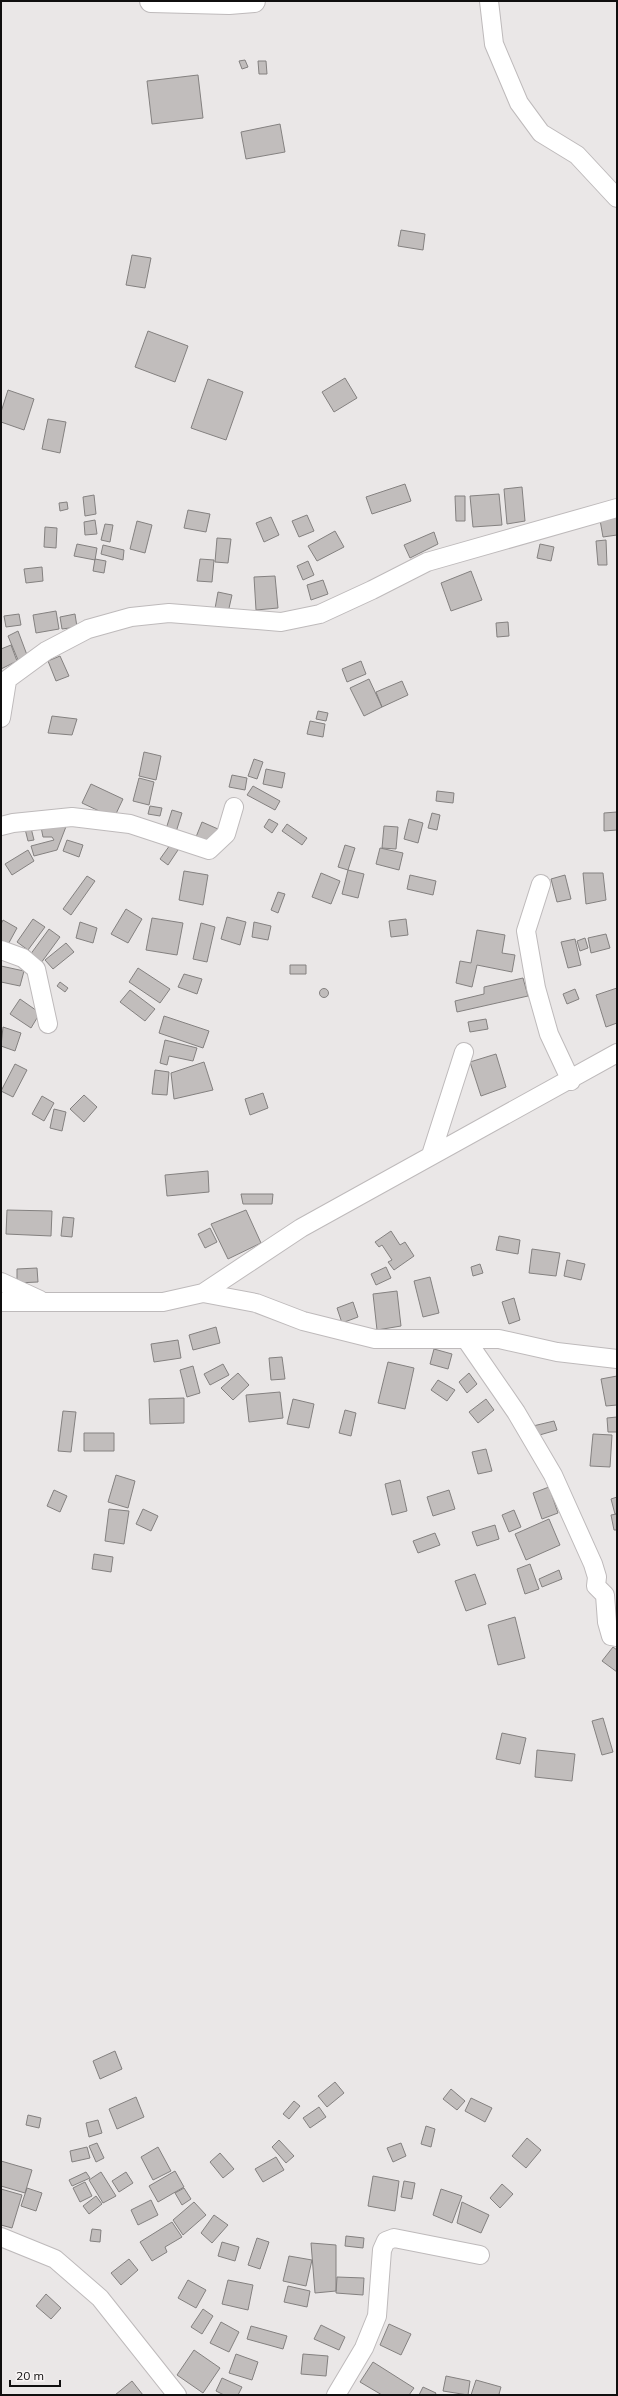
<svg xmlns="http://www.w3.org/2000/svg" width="618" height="2396" font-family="Mulish,sans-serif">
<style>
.building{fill:#c1bdbc;stroke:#848180}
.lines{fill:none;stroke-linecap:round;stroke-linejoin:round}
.street-casing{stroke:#bebabb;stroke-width:20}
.highway-casing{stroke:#bebabb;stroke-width:24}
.street{stroke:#fff;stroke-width:18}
.highway{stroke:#fff;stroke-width:22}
</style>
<rect width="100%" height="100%" fill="#eae7e7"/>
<path class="building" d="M 245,60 L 248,67 L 242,69 L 239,61 Z
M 258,61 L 266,61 L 267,74 L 259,74 Z
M 198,75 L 203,118 L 152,124 L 147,81 Z
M 280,124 L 285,152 L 246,159 L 241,132 Z
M 401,230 L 425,234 L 423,250 L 398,246 Z
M 132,255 L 151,258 L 145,288 L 126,285 Z
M 148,331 L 188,346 L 175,382 L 135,367 Z
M 345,378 L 357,398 L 334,412 L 322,392 Z
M 208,379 L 243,392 L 226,440 L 191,428 Z
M 8,390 L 34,399 L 24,430 L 1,422 L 1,412 Z
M 48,419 L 66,422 L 60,453 L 42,449 Z
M 405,484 L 411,501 L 372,514 L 366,497 Z
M 522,487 L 525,521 L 507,524 L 504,489 Z
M 499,494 L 502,525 L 473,527 L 470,496 Z
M 94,495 L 96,514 L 85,516 L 83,497 Z
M 455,496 L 465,496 L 465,521 L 456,521 Z
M 67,502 L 68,509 L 60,511 L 59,503 Z
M 188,510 L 210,514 L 206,532 L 184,528 Z
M 307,515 L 314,531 L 299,537 L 292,521 Z
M 271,517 L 279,535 L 264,542 L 256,523 Z
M 617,517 L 617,535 L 603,537 L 600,520 Z
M 95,520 L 97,534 L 85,535 L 84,522 Z
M 137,521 L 152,525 L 145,553 L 130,549 Z
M 105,524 L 113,525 L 110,542 L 101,540 Z
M 45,527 L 57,528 L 56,548 L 44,547 Z
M 335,531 L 344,547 L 317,561 L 308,546 Z
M 434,532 L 438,544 L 410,558 L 404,545 Z
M 217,538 L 231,539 L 228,563 L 215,562 Z
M 606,540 L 607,565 L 598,565 L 596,541 Z
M 77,544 L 97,548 L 95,560 L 74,556 Z
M 540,544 L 554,547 L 551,561 L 537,558 Z
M 103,545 L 124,550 L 123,560 L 101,554 Z
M 95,559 L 106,561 L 104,573 L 93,571 Z
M 200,559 L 214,560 L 212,582 L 197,581 Z
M 308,561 L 314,575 L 303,580 L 297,566 Z
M 42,567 L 43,581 L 26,583 L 24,569 Z
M 471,571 L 482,600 L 451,611 L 441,583 Z
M 275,576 L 278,608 L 256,610 L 254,577 Z
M 323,580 L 328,594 L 311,600 L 307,585 Z
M 218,592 L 232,595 L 227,617 L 214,614 Z
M 56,611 L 59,629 L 36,633 L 33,615 Z
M 19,614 L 21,625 L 6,627 L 4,616 Z
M 75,614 L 77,627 L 62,629 L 60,617 Z
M 508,622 L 509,636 L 497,637 L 496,623 Z
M 18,631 L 27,655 L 18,660 L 8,636 Z
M 11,645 L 17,661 L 1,669 L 1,649 Z
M 60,656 L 69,676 L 56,681 L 48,661 Z
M 361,661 L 366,674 L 347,682 L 342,669 Z
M 369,679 L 382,707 L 364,716 L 350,688 Z
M 402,681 L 408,695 L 382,707 L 376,692 Z
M 318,711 L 328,713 L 326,721 L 316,719 Z
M 52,716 L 77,719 L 72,735 L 48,733 Z
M 310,721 L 325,724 L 323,737 L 307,734 Z
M 144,752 L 161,756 L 156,780 L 139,776 Z
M 254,759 L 263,762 L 257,779 L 248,776 Z
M 266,769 L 285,773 L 282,788 L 263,784 Z
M 232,775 L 247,778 L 245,790 L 229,787 Z
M 139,778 L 154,782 L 149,805 L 133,801 Z
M 91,784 L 123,799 L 114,818 L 82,803 Z
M 253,786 L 280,801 L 275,810 L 247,795 Z
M 437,791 L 454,793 L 453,803 L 436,801 Z
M 150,806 L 162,808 L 160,816 L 148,814 Z
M 172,810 L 182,813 L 176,832 L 166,829 Z
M 617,812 L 617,830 L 604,831 L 604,813 Z
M 432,813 L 440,815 L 437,830 L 428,828 Z
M 269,819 L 278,824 L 272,833 L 264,827 Z
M 409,819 L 423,823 L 418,843 L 404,839 Z
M 202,822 L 218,829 L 211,844 L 196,837 Z
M 67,824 L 57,850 L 34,856 L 31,846 L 54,840 L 52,837 L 43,837 L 41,827 Z
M 287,824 L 307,838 L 302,845 L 282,831 Z
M 384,826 L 398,827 L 396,849 L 382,848 Z
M 31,828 L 34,840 L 28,841 L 25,829 Z
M 67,840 L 83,845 L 79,857 L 63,851 Z
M 170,845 L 178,850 L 168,865 L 160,859 Z
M 345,845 L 355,848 L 348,870 L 338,867 Z
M 380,848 L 403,853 L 399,870 L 376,864 Z
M 28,850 L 34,861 L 12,875 L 5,864 Z
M 348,870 L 364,874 L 358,898 L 342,894 Z
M 184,871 L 208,875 L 203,905 L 179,900 Z
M 321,873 L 340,881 L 331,904 L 312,897 Z
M 583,873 L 603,873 L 606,900 L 586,904 Z
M 410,875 L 436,881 L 433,895 L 407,889 Z
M 565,875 L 571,899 L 557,902 L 551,879 Z
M 87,876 L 95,881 L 71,915 L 63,909 Z
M 278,892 L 285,894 L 278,913 L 271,910 Z
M 126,909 L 142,919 L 128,943 L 111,934 Z
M 227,917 L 246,922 L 240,945 L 221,939 Z
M 152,918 L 183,923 L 177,955 L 146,950 Z
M 33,919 L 45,927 L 28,950 L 17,942 Z
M 406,919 L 408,935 L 391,937 L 389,921 Z
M 3,920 L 17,928 L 5,950 L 1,948 L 1,924 Z
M 80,922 L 97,928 L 93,943 L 76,938 Z
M 254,922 L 271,926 L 268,940 L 252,937 Z
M 201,923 L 215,927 L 207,962 L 193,959 Z
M 49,929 L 60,937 L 41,963 L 30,955 Z
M 477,930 L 505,935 L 502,953 L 515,955 L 512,972 L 477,965 L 472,987 L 456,983 L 460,961 L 471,963 Z
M 606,934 L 610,948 L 591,953 L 588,938 Z
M 585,938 L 588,948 L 580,951 L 577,941 Z
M 575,939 L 581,965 L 568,968 L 561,942 Z
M 66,943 L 74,952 L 53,969 L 45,960 Z
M 290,965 L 306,965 L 306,974 L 290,974 Z
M 1,966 L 24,971 L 20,986 L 1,982 Z
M 138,968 L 170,989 L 160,1003 L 129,982 Z
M 184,974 L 202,979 L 197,994 L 178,987 Z
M 523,978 L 528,996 L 457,1012 L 455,1001 L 484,994 L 484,987 Z
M 60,982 L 68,988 L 65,992 L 57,986 Z
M 617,988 L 617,1023 L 606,1027 L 596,995 Z
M319.5 993a4.5 4.5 0 1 1 9 0a4.5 4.5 0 1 1-9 0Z
M 575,989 L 579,999 L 567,1004 L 563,994 Z
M 130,990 L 155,1009 L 145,1021 L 120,1002 Z
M 20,999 L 40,1013 L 31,1028 L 10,1014 Z
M 164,1016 L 209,1031 L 203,1048 L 159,1033 Z
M 486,1019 L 488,1029 L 470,1032 L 468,1022 Z
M 3,1027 L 21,1033 L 15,1051 L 1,1046 Z
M 165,1040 L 197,1048 L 193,1061 L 169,1056 L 167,1065 L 160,1063 Z
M 496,1054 L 506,1087 L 481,1096 L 470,1062 Z
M 204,1062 L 213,1090 L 174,1099 L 171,1073 Z
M 15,1064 L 27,1070 L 13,1097 L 1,1091 Z
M 155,1070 L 169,1072 L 167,1095 L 152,1094 Z
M 263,1093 L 268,1108 L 250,1115 L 245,1099 Z
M 84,1095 L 97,1107 L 84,1122 L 70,1109 Z
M 42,1096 L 54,1103 L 44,1121 L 32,1114 Z
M 54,1109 L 66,1112 L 62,1131 L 50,1128 Z
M 208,1171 L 209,1192 L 167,1196 L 165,1175 Z
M 241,1194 L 273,1194 L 272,1204 L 243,1204 Z
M 7,1210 L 52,1211 L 51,1236 L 6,1234 Z
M 246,1210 L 261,1243 L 228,1259 L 211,1224 Z
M 63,1217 L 74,1218 L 72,1237 L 61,1236 Z
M 210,1228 L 217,1242 L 205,1248 L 198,1234 Z
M 391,1231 L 400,1245 L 405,1242 L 414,1256 L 394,1270 L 388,1262 L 392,1260 L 382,1245 L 379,1247 L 375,1242 Z
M 499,1236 L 520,1240 L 518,1254 L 496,1250 Z
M 532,1249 L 560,1253 L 556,1276 L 529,1273 Z
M 567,1260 L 585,1264 L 581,1280 L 564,1276 Z
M 480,1264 L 483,1273 L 473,1276 L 471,1267 Z
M 386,1267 L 391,1278 L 376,1285 L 371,1274 Z
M 37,1268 L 38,1282 L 17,1283 L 17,1269 Z
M 430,1277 L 439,1313 L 423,1317 L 414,1281 Z
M 397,1291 L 401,1326 L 377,1330 L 373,1294 Z
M 514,1298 L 520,1320 L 509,1324 L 502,1302 Z
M 353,1302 L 358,1317 L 342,1323 L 337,1308 Z
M 216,1327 L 220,1343 L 193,1350 L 189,1335 Z
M 178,1340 L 181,1358 L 154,1362 L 151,1344 Z
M 434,1349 L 452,1354 L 448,1369 L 430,1364 Z
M 282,1357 L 285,1379 L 271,1380 L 269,1358 Z
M 388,1362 L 414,1368 L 405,1409 L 378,1403 Z
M 223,1364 L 229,1375 L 210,1385 L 204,1374 Z
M 193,1366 L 200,1393 L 187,1397 L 180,1370 Z
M 238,1373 L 249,1385 L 233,1400 L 221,1388 Z
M 469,1373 L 477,1384 L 467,1393 L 459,1382 Z
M 617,1376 L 617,1405 L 606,1406 L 601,1379 Z
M 438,1380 L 455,1390 L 447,1401 L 431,1390 Z
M 280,1392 L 283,1418 L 249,1422 L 246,1395 Z
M 184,1398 L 184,1423 L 150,1424 L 149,1399 Z
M 293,1399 L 314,1404 L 309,1428 L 287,1424 Z
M 486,1399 L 494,1410 L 478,1423 L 469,1412 Z
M 345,1410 L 356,1413 L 351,1436 L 339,1433 Z
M 63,1411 L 76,1412 L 71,1452 L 58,1451 Z
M 617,1417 L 617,1432 L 608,1432 L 607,1418 Z
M 554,1421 L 557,1430 L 536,1436 L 533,1426 Z
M 84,1433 L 114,1433 L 114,1451 L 84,1451 Z
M 593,1434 L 612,1435 L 610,1467 L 590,1466 Z
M 486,1449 L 492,1471 L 478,1474 L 472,1452 Z
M 116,1475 L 135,1481 L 128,1508 L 108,1502 Z
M 400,1480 L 407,1511 L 392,1515 L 385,1484 Z
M 549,1487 L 558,1513 L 542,1519 L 533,1493 Z
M 54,1490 L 67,1496 L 60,1512 L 47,1506 Z
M 449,1490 L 455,1509 L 433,1516 L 427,1497 Z
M 617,1497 L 617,1513 L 615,1514 L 611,1499 Z
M 109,1509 L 129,1511 L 124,1544 L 105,1541 Z
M 143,1509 L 158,1516 L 151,1531 L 136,1524 Z
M 514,1510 L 521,1527 L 509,1532 L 502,1515 Z
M 617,1514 L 617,1530 L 614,1530 L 611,1515 Z
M 549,1519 L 560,1545 L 526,1560 L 515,1534 Z
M 495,1525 L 499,1539 L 477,1546 L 472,1532 Z
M 435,1533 L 440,1545 L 418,1553 L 413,1541 Z
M 94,1554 L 113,1557 L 111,1572 L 92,1569 Z
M 530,1564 L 539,1589 L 525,1594 L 517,1569 Z
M 559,1570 L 562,1579 L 542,1587 L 539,1579 Z
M 475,1574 L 486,1604 L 466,1611 L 455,1581 Z
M 515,1617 L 525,1658 L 498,1665 L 488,1625 Z
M 613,1647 L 617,1650 L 617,1672 L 602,1661 Z
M 603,1718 L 613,1752 L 602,1755 L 592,1721 Z
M 502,1733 L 526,1738 L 520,1764 L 496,1759 Z
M 537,1750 L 575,1754 L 572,1781 L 535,1777 Z
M 115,2051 L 122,2069 L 100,2079 L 93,2061 Z
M 335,2082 L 344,2093 L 327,2107 L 318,2096 Z
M 451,2089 L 465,2101 L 457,2110 L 443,2099 Z
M 136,2097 L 144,2117 L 117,2129 L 109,2109 Z
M 471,2098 L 492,2108 L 485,2122 L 465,2111 Z
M 294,2101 L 300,2106 L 289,2119 L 283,2114 Z
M 319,2107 L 326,2117 L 310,2128 L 303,2118 Z
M 28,2115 L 41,2118 L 39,2128 L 26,2125 Z
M 98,2120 L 102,2133 L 89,2137 L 86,2123 Z
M 426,2126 L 435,2129 L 431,2147 L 421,2144 Z
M 527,2138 L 541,2150 L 526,2168 L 512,2156 Z
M 279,2140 L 294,2156 L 286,2163 L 272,2147 Z
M 97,2143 L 104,2158 L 96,2162 L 89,2146 Z
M 401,2143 L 406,2156 L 393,2162 L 387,2148 Z
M 87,2147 L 90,2158 L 72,2162 L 70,2151 Z
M 158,2147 L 171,2171 L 153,2180 L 141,2157 Z
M 220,2153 L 234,2169 L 223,2178 L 210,2162 Z
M 276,2157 L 284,2170 L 263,2182 L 255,2169 Z
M 1,2161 L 32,2170 L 25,2193 L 1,2186 Z
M 175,2171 L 184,2187 L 158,2202 L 149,2186 Z
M 86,2172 L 90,2178 L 72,2186 L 69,2180 Z
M 101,2172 L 116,2196 L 103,2203 L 89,2180 Z
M 126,2172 L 133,2183 L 119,2192 L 112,2181 Z
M 373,2176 L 399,2181 L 395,2211 L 368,2206 Z
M 404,2181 L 415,2183 L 412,2199 L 401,2197 Z
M 85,2182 L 92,2196 L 80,2202 L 73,2188 Z
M 502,2184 L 513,2194 L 500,2208 L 490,2198 Z
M 27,2188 L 42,2193 L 36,2211 L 21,2206 Z
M 184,2188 L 191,2199 L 182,2205 L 175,2193 Z
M 1,2189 L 22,2195 L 12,2228 L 1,2225 Z
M 441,2189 L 462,2196 L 452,2223 L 433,2215 Z
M 96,2196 L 102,2204 L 89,2214 L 83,2206 Z
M 151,2200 L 158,2215 L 138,2225 L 131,2210 Z
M 194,2202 L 206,2215 L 183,2235 L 173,2220 Z
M 462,2202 L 489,2215 L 481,2233 L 457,2223 Z
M 214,2215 L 228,2225 L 212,2243 L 201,2233 Z
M 172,2222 L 182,2237 L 165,2247 L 167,2252 L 152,2261 L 140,2242 Z
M 92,2229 L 101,2230 L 100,2242 L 90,2241 Z
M 346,2236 L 364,2238 L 363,2248 L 345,2246 Z
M 257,2238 L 269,2242 L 260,2269 L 248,2265 Z
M 222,2242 L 239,2247 L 235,2261 L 218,2256 Z
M 311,2243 L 336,2245 L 336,2291 L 315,2293 Z
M 289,2256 L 312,2260 L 306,2286 L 283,2281 Z
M 129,2259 L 138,2270 L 121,2285 L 111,2273 Z
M 337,2277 L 364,2278 L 363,2295 L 336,2293 Z
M 188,2280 L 206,2290 L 196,2308 L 178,2298 Z
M 228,2280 L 253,2285 L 248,2310 L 222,2304 Z
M 288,2286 L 310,2291 L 307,2307 L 284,2302 Z
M 46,2294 L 61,2308 L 51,2319 L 36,2306 Z
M 203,2309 L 213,2316 L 202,2334 L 191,2327 Z
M 221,2322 L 239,2332 L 229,2352 L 210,2343 Z
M 389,2324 L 411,2334 L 401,2355 L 380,2345 Z
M 321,2325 L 345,2337 L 339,2350 L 314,2339 Z
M 251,2326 L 287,2336 L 283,2349 L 247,2339 Z
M 194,2350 L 220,2368 L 203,2393 L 177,2375 Z
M 236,2354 L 258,2362 L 252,2380 L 229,2373 Z
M 303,2354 L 328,2356 L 326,2376 L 301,2374 Z
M 373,2362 L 414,2388 L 409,2395 L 382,2395 L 360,2382 Z
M 446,2376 L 470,2381 L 468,2395 L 443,2391 Z
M 222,2378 L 242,2387 L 238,2395 L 224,2395 L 216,2391 Z
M 476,2380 L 501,2387 L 499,2394 L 502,2395 L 471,2395 Z
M 132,2381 L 143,2395 L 115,2395 Z
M 423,2387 L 436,2393 L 435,2395 L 419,2395 Z"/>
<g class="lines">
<defs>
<path id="street" d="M 489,1 L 494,44 L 519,103 L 541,133 L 577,155 L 617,198
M 1,684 L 46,651 L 88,629 L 131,617 L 169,613 L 281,622 L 320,614 L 372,590 L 427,562 L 617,508
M 1,718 L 7,681
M 1,826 L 13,823 L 72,817 L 130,824 L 209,850 L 226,834 L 234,807
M 541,884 L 526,931 L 536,988 L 549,1034 L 571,1081
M 1,950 L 23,958 L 36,969 L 48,1024
M 431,1155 L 464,1052
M 1,1282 L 40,1300
M 203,1293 L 301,1228 L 617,1053
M 1,1302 L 163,1302 L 203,1293 L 256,1303 L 303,1321 L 375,1339 L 499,1339 L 557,1352 L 617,1359
M 467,1341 L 516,1412 L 553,1475 L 593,1564 L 597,1577 L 596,1586 L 605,1595 L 607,1622 L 611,1636 L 617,1637
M 1,2237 L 55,2259 L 100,2298 L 177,2395
M 336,2395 L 364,2348 L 377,2316 L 382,2250 L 386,2241 L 394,2238 L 480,2255"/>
<path id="highway" d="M 151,1 L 229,3 L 254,1"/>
</defs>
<use href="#street" class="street-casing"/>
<use href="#highway" class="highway-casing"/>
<use href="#street" class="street"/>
<use href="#highway" class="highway"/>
</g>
<rect width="618" height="2396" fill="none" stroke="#100f0f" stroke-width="4"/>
<path d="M10 2380v6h50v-6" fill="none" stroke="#100f0f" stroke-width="2"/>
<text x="16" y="2380" font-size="12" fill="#100f0f" stroke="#f8f4f4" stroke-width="3" paint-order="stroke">20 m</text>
</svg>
